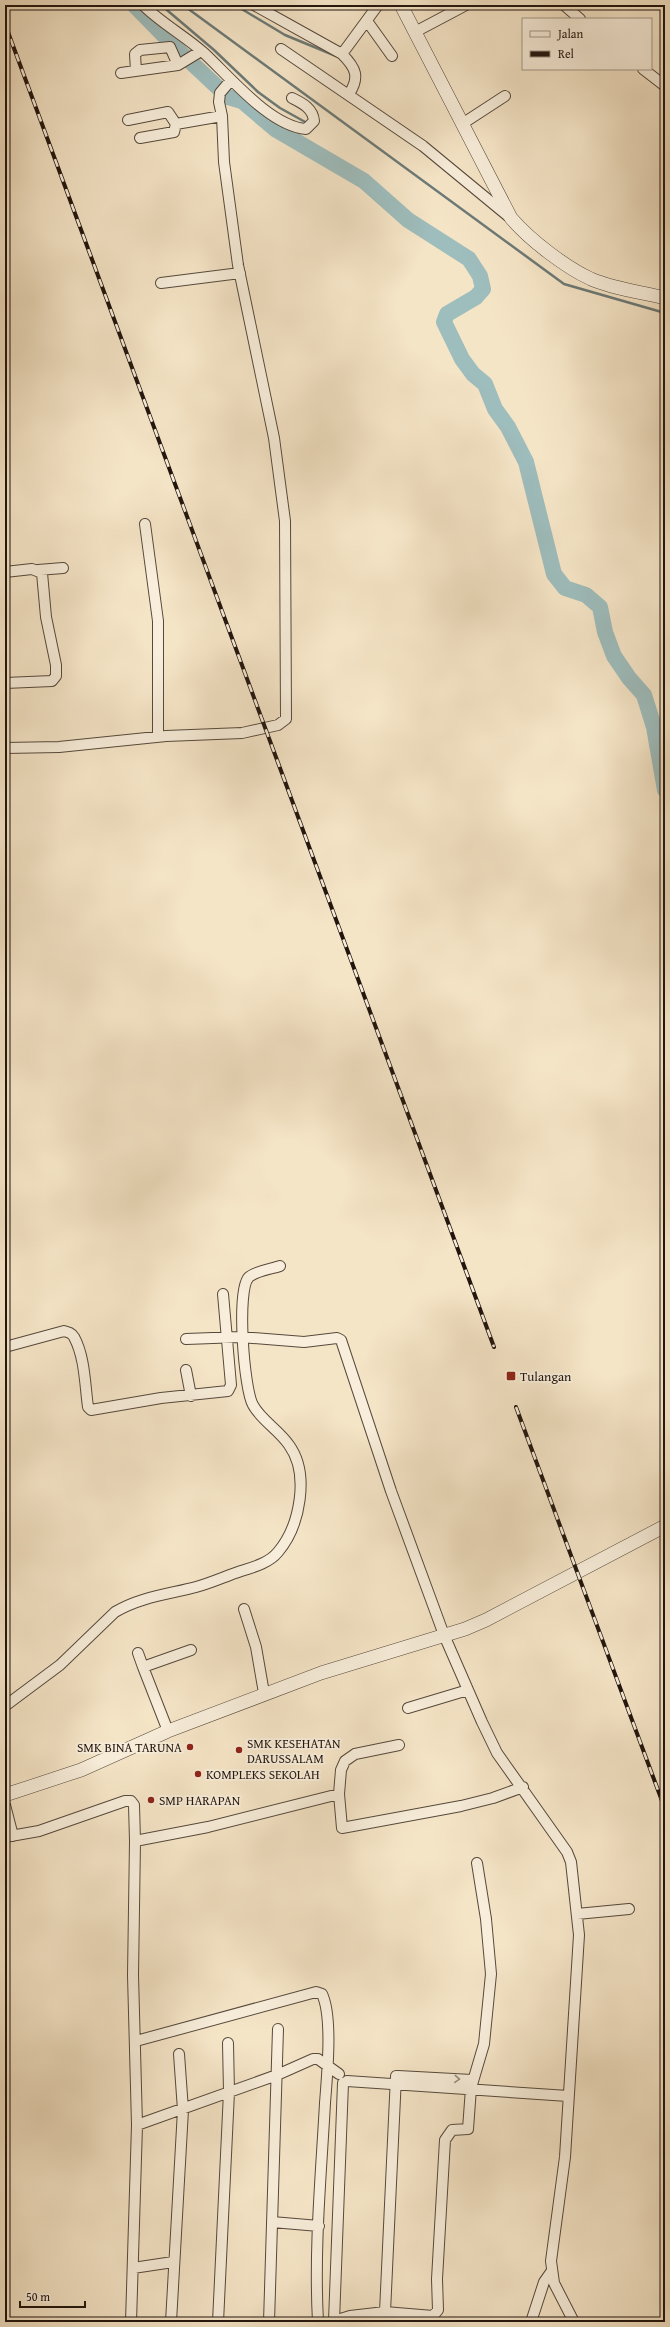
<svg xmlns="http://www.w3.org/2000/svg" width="670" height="2327" font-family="'Gentium Book Plus',serif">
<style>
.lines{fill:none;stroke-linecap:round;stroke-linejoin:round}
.stream{stroke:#6c7a77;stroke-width:2.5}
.river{stroke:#9ebdbd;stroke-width:16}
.minor-casing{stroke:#56493c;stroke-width:12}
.tertiary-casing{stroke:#56493c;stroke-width:14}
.minor{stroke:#f8eedb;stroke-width:10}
.tertiary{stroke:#f8eedb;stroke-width:13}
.rail-casing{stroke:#21150e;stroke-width:4}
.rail{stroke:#f8eedb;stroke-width:2.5;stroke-dasharray:8;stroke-linecap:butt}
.oneway{stroke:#978c7f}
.poi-dot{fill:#8f2418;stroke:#f8eedb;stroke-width:1.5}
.labels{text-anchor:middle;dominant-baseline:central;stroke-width:3.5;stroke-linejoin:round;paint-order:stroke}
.poi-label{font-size:13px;fill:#21150e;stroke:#f8eedb;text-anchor:start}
</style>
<rect width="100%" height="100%" fill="#f5e5c7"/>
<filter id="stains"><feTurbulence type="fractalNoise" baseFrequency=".005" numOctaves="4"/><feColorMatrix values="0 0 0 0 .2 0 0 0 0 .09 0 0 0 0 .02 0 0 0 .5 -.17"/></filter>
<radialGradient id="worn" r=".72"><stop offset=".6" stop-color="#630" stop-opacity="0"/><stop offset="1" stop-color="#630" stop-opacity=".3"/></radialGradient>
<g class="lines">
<path class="stream" d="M 161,5 L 214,50 L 258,92 L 280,108 L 307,123
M 183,5 L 564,284 L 665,313
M 235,5 L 285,35 L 336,56 L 338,54"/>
<path class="river" d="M 134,5 L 179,51 L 228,97 L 242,101 L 275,129 L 364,181 L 408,220 L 469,259 L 480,276 L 483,289 L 476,297 L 447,314 L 444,322 L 462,359 L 473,374 L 485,384 L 495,409 L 508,427 L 526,462 L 554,574 L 565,588 L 586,595 L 600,607 L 605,632 L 614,656 L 629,678 L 644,695 L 654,727 L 665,790"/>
<defs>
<path id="minor" d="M 143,5 C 161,23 185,36 204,53 C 230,77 270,126 306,129 L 314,121 C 313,108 302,103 292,98
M 254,5 L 342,54 C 356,68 360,77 349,94
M 564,5 L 580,19
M 367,21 L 392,56
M 415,32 L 466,5
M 281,49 L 423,146 L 508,216
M 342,54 L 378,5
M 643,69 L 665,86
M 136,71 L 135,54 L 140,50 L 170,47 L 178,65
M 121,73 L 178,65 L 201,51
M 128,120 L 168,112 L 176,124 L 174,132 L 140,138
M 176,124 L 222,116
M 462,124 L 505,96
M 161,283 L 240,273
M 145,524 L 158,621 L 158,737
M 38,570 L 63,568
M 5,572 L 32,569 L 42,573 L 46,617 L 56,665 L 56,676 L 52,681 L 5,683
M 5,748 L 59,747 L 166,736 L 242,733 L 278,725 L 286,719 L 285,521 L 274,438 L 238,265 L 224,162 L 222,116 L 219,102 L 220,93 L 231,80
M 186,1339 L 240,1337 L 304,1342 L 337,1338 L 341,1340 L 391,1491 L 444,1635 L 482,1722 L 497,1753 L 567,1852 L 571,1862 L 579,1935 L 565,2157 L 551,2261 L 554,2283 L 574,2322
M 5,1347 L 64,1331 C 68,1332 72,1333 74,1337 C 85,1357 85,1386 88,1407 L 91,1410 L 161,1398 L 228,1391 L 231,1385 L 223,1294
M 186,1370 L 191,1396
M 244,1609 L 256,1647 L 264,1693
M 138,1653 L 143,1667
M 5,1706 L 60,1665 L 115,1612 C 140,1597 169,1594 196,1587 C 211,1583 226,1576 241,1571 C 254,1567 269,1563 278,1552 C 300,1526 310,1474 289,1445 C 279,1430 261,1420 253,1405 C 244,1390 236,1289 249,1277 C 256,1271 271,1269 280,1266
M 408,1708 L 468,1690
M 168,1731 L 143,1667 L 191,1650
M 399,1745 L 355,1754 L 345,1761 L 341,1770 L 339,1794 L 342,1828 L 461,1806 L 493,1798 L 523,1787
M 5,1805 L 13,1836
M 5,1837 L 39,1831 L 125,1801 L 131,1801 L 134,1805 L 135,1841 L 133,1975 L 137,2125 L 131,2322
M 135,1841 L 208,1827 L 339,1794
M 577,1914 L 629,1909
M 136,2041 L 316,1992 L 322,1994 C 333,2017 327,2076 325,2103 C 321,2176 314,2249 318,2322
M 398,2076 L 472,2080
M 347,2081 L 568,2096
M 343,2083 L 334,2321 L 350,2316 L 385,2312 L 433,2316 L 438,2310 L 437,2279 L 445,2140 L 452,2130 L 468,2129 L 471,2088 L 484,2044 L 491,1974 L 486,1919 L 477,1863
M 137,2125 L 277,2075 L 313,2059 L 318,2059 L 339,2074
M 272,2222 L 319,2226
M 133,2268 L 173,2262
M 385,2312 L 396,2076
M 171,2322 L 183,2110 L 179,2054
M 218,2322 L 229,2092 L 228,2043
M 269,2322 L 278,2029
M 531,2322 L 544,2282 L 551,2272"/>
<path id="tertiary" d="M 401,5 L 511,218 C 530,240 565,267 591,279 C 614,289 641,292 665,298
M 5,1795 L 81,1770 L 168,1731 L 321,1673 L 465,1629 L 486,1620 L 665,1526"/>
</defs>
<use href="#minor" class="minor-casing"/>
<use href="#tertiary" class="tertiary-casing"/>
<use href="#minor" class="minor"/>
<use href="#tertiary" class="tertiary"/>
<defs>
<path id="rail" d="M 5,24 L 494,1347
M 516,1407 L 665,1809"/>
</defs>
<use href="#rail" class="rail-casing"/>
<use href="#rail" class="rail"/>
</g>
<defs><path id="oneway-chevron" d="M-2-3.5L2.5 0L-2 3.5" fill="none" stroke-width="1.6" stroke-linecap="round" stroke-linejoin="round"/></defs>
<use class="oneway" href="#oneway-chevron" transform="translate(457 2079) rotate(3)"/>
<g class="poi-dot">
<rect x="506" y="1371" width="10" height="10" rx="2"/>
<circle cx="190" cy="1747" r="4"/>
<circle cx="239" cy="1750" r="4"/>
<circle cx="198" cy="1774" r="4"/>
<circle cx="151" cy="1800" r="4"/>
</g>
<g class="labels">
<g class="poi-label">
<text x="520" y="1376">Tulangan</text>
<text x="247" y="1743">SMK KESEHATAN<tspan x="247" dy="15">DARUSSALAM</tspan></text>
<text x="182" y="1747" text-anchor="end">SMK BINA TARUNA</text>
<text x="206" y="1774">KOMPLEKS SEKOLAH</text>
<text x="159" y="1800">SMP HARAPAN</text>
</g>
</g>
<rect width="670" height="2327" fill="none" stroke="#f5e5c7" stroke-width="20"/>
<rect x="6" y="6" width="658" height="2315" fill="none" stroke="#21150e" stroke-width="2"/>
<rect x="10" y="10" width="650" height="2307" fill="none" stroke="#21150e"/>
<rect x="522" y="18" width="130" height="52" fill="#f8eedb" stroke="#a29789"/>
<rect x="530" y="31" width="20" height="6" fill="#f8eedb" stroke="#a29789"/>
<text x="558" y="38" font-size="12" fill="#21150e">Jalan</text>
<rect x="530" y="51" width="20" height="6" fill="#21150e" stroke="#a29789"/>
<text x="558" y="58" font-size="12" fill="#21150e">Rel</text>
<path d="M20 2301v6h65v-6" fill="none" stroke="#21150e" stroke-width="2"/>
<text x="26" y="2301" font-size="12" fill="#21150e" stroke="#f8eedb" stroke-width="3" paint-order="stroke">50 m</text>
<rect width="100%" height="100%" filter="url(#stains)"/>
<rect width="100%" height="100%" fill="url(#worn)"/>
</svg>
